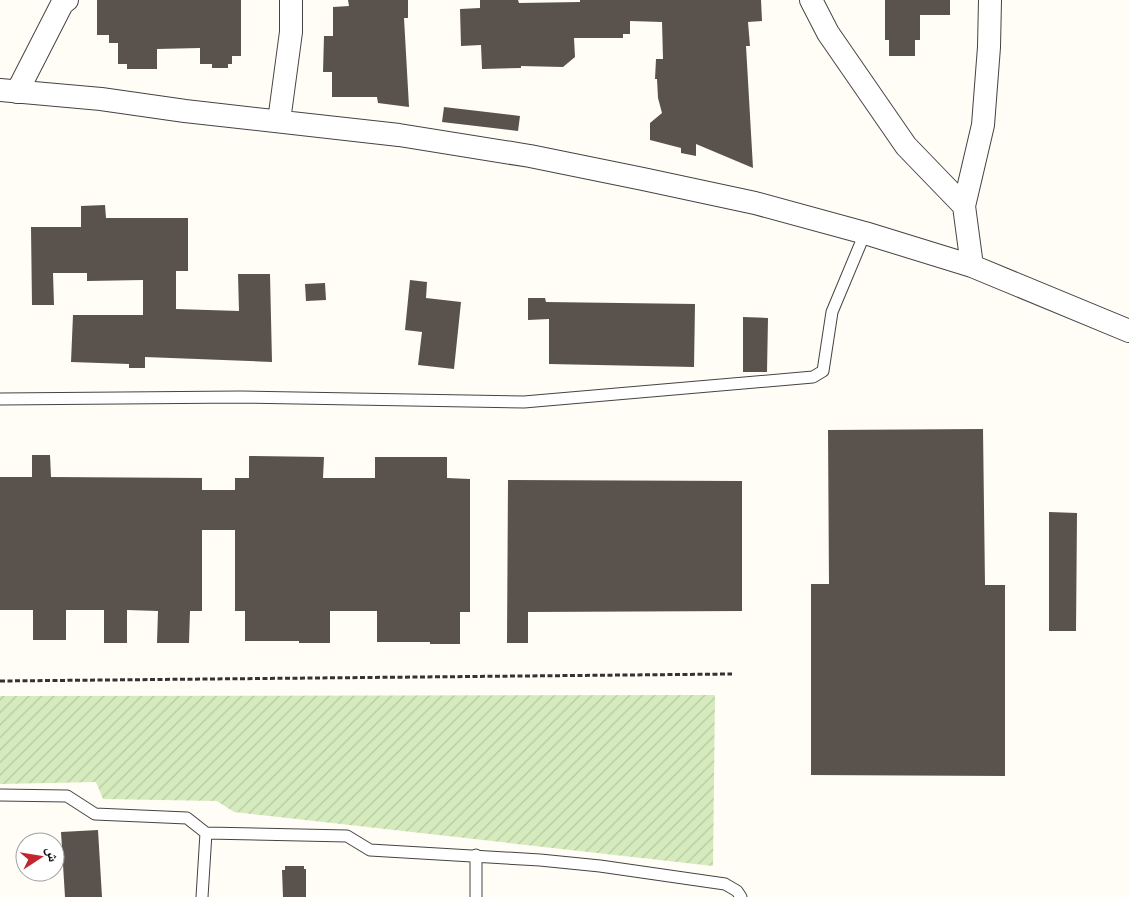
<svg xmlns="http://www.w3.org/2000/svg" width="1129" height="897" font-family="Spectral,'Noto Naskh Arabic',serif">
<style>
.garden{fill:url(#garden-furrows)}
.building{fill:#5a524d}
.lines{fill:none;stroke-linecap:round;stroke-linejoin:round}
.service-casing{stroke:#444;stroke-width:13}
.minor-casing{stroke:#444;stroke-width:24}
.path{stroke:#333;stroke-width:3;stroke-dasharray:5 2.5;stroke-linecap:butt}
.service{stroke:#fff;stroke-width:11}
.minor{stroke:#fff;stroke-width:22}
</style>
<defs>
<pattern id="garden-furrows" width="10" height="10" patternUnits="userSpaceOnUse" patternTransform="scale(1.25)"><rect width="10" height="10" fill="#d5ebbd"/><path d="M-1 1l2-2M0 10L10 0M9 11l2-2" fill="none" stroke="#b6c8a1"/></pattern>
</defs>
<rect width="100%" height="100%" fill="#fffdf5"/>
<path class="garden" d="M 715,695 L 713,866 L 234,812 L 217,801 L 103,799 L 96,782 L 0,784 L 0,696 Z"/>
<path class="building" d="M 97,0 L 241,0 L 241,56 L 232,56 L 232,64 L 228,64 L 228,68 L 212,68 L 212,64 L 200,64 L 200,48 L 157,49 L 157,69 L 127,69 L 127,64 L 118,64 L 118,43 L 109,43 L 109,35 L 97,35 Z
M 348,0 L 408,0 L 408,18 L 404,18 L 409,107 L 378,103 L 377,97 L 332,97 L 332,72 L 323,72 L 324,36 L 333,36 L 333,7 L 349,6 Z
M 480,0 L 518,0 L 519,3 L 580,2 L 580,0 L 761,0 L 762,21 L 748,22 L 750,46 L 746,46 L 753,168 L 696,144 L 696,156 L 681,153 L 681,148 L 650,140 L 650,123 L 662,113 L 658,98 L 657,79 L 655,79 L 656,59 L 663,59 L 662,22 L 630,21 L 630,34 L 623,34 L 623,38 L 574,38 L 575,57 L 563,67 L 521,66 L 521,68 L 482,69 L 481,45 L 461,46 L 460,9 L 480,8 Z
M 885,0 L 950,0 L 950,15 L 920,15 L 920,40 L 915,40 L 915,56 L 889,56 L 889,40 L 885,40 Z
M 444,107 L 520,116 L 518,131 L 442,122 Z
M 105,205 L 106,218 L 188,218 L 188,271 L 176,271 L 176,309 L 239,311 L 238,274 L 270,274 L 272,362 L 145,357 L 145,368 L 129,368 L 129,364 L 71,362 L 73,315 L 143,315 L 143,280 L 87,281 L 87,273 L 53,273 L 54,305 L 32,305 L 31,227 L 81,227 L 81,206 Z
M 410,280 L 427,282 L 426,298 L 461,302 L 454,369 L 418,365 L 422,332 L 405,330 Z
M 325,283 L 326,300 L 306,301 L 305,284 Z
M 528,298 L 545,298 L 546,302 L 695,304 L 694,367 L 549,364 L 549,319 L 528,320 Z
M 743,317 L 768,318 L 767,372 L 743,372 Z
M 983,429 L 985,585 L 1005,585 L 1005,776 L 811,775 L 811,584 L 829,584 L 828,430 Z
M 32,455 L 50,455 L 51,477 L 202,478 L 202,490 L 235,490 L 235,478 L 249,478 L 249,456 L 324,457 L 323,478 L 375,478 L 375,457 L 447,457 L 447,478 L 470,479 L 470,612 L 460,612 L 460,644 L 430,644 L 430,642 L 377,642 L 377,611 L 330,611 L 330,643 L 299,643 L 299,641 L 245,641 L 245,611 L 235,611 L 235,530 L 202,530 L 202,611 L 190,611 L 189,643 L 157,643 L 158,611 L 127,610 L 127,643 L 104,643 L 104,610 L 66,610 L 66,640 L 33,640 L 33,610 L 0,610 L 0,477 L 32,477 Z
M 508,480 L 742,481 L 742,611 L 528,612 L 528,643 L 507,643 Z
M 1049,512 L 1077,513 L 1076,631 L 1049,631 Z
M 98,830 L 102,897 L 65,897 L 61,832 Z
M 285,866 L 304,866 L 304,869 L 306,869 L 306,897 L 283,897 L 282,870 L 285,870 Z"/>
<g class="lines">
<defs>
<path id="service" d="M 0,399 L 241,397 L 524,402 L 813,377 L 823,371 L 832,312 L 865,233
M 0,795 L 67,796 L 95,814 L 187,818 L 206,833 L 347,836 L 370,850 L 540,860 L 600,866 L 725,884 L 737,891 L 741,897
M 202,897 L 206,833
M 476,897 L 476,855"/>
<path id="minor" d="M 811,0 L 828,33 L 906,146 L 964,206
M 0,90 L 101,99 L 185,111 L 399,135 L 530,156 L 643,179 L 755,203 L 865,233 L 972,266 L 1129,331
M 17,92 L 62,4 L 67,0
M 279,121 L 291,32 L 291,0
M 972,266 L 964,206 L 983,125 L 989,47 L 990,0"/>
</defs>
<use href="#service" class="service-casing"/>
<use href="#minor" class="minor-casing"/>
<path class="path" d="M 0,681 L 732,674"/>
<use href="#service" class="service"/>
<use href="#minor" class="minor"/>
</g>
<g transform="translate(40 857) rotate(78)"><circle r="24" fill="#ffffff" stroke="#a0a0a0"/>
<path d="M0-4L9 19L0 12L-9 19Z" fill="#c4262e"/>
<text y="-8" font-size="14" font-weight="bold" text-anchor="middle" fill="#111111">ش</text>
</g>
</svg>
